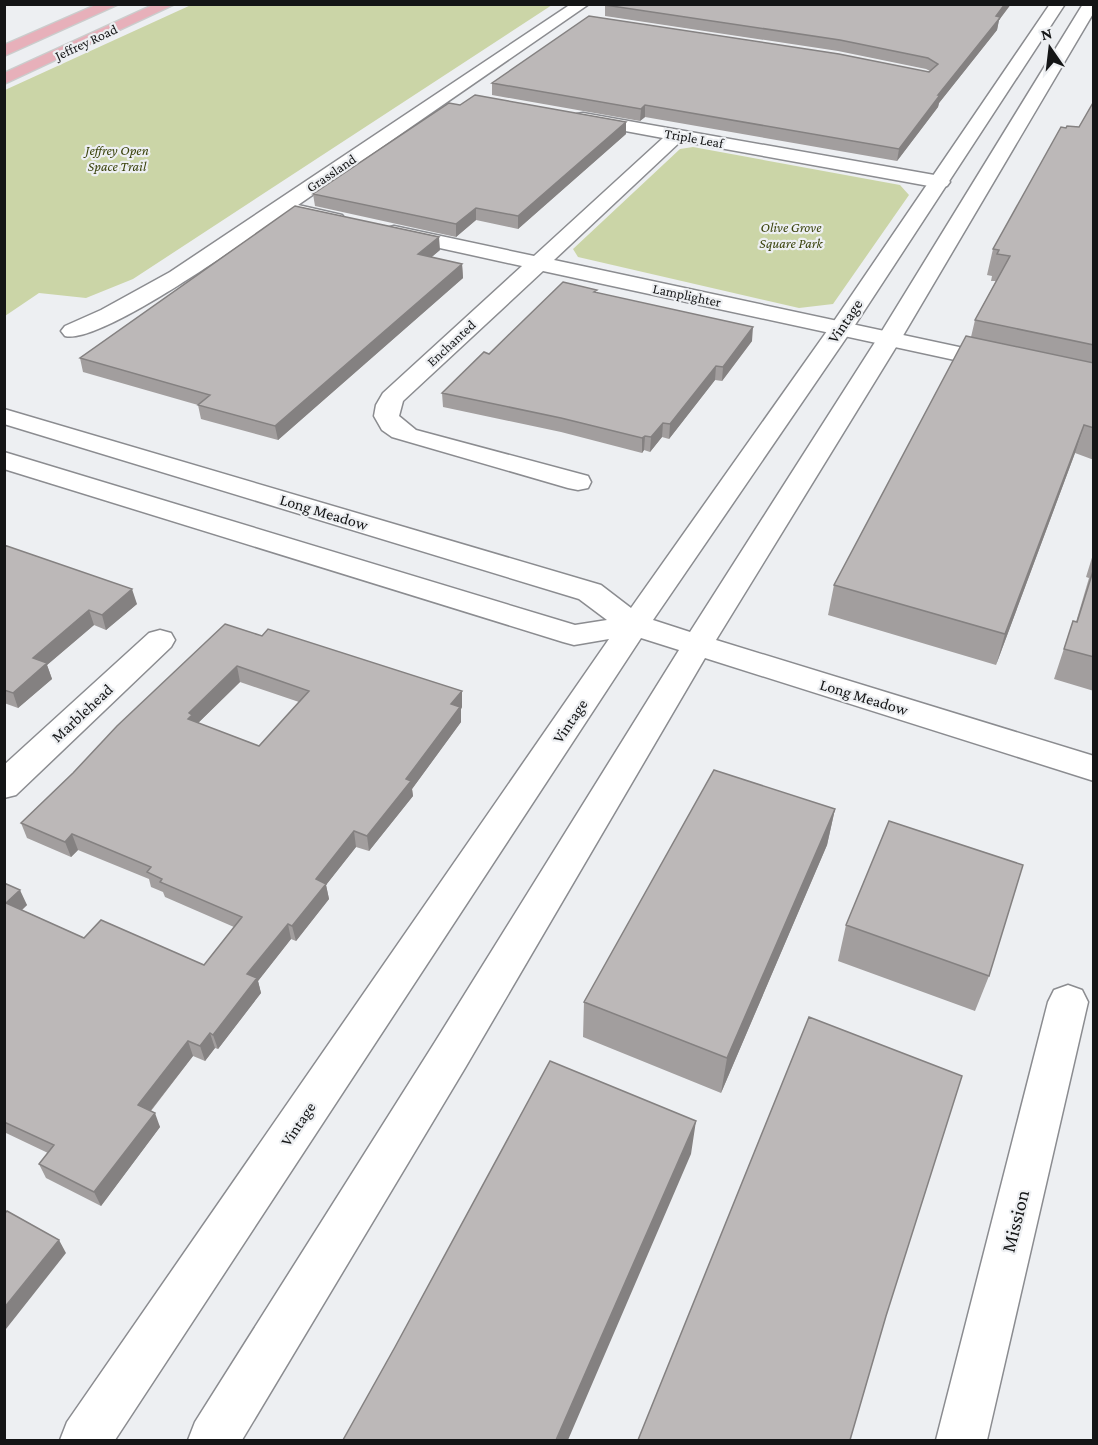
<svg xmlns="http://www.w3.org/2000/svg" width="1098" height="1445" font-family="'Crimson Pro',serif">
<style>
.green{fill:#cbd5a7}
.lines{fill:none;stroke-linecap:round;stroke-linejoin:round}
.minor-casing{stroke:#8b8c90;stroke-width:3}
.tertiary-casing{stroke:#8b8c90;stroke-width:3}
.primary-casing{stroke:#cbcccc;stroke-width:3}
.minor{fill:#fff;fill-rule:evenodd}
.tertiary{fill:#fff;fill-rule:evenodd}
.primary{fill:#e7b0ba;fill-rule:evenodd}
.wall{fill:#a29e9e;fill-rule:evenodd}
.shaded-wall{fill:#848181}
.building{fill:#bcb8b8;stroke:#848181;stroke-width:1.5;fill-rule:evenodd}
.labels{text-anchor:middle;dominant-baseline:central;stroke-width:4.5;stroke-linejoin:round;paint-order:stroke}
.far-street-label{font-size:14px;fill:#141516;stroke:#edeff2}
.far-park-label{font-size:14px;font-style:italic;fill:#3a430c;stroke:#edeff2}
.street-label{font-size:16px;fill:#141516;stroke:#edeff2}
.near-street-label{font-size:20px;fill:#141516;stroke:#edeff2}
</style>
<rect width="100%" height="100%" fill="#edeff2"/>
<path class="green" d="M 191,5 L 552,5 L 133,279 L 86,298 L 39,293 L 5,316 L 5,90 Z
M 693,147 L 900,185 L 909,195 L 833,304 L 799,308 L 578,257 L 573,249 L 680,149 Z"/>
<g class="lines">
<defs>
<path id="minor" d="M 571,4 L 589,4 L 298,205 L 342,215 L 345,219 L 342,223 L 335,225 L 285,214 C 249,238 101,345 65,336 L 61,331 L 65,326 L 101,310 L 170,272 Z
M 583,113 L 940,176 L 947,178 L 950,182 L 947,186 L 940,188 L 681,141 L 554,260 L 1001,356 L 1009,358 L 1013,363 L 1009,368 L 1001,370 L 543,271 L 403,401 L 399,416 L 416,430 L 588,476 L 591,482 L 588,488 L 578,490 L 568,488 L 392,437 L 382,430 L 374,416 L 376,405 L 383,393 L 522,266 L 394,238 L 387,236 L 384,232 L 387,228 L 394,226 L 534,256 L 663,138 L 577,122 L 574,118 L 577,114 Z
M 160,630 L 171,633 L 175,640 L 171,647 L 16,795 L 4,798 L 4,765 L 149,633 Z
M 1068,985 L 1082,990 L 1088,1002 L 987,1440 L 936,1440 L 1048,1002 L 1054,990 Z"/>
<path id="tertiary" d="M 1050,4 L 1065,4 L 853,328 L 653,620 L 690,632 L 877,339 L 1083,4 L 1094,4 L 1094,12 L 901,339 L 716,640 L 1094,756 L 1094,781 L 705,658 L 465,1068 L 242,1440 L 188,1440 L 195,1422 L 435,1042 L 679,650 L 641,638 L 115,1440 L 60,1440 L 67,1422 L 609,639 L 574,645 L 563,642 L 4,469 L 4,452 L 575,625 L 607,620 L 579,599 L 4,424 L 4,409 L 601,585 L 631,608 L 832,324 Z"/>
<path id="primary" d="M 98,4 L 119,4 L 4,56 L 4,45 Z
M 155,4 L 175,4 L 4,84 L 4,73 Z"/>
</defs>
<use href="#minor" class="minor-casing"/>
<use href="#tertiary" class="tertiary-casing"/>
<use href="#primary" class="primary-casing"/>
<use href="#minor" class="minor"/>
<use href="#tertiary" class="tertiary"/>
<use href="#primary" class="primary"/>
</g>
<path class="wall" d="M 606,4 L 1011,4 L 999,20 L 997,30 L 939,103 L 938,107 L 897,161 L 645,117 L 640,121 L 492,95 L 492,83 L 930,71 L 926,69 L 838,51 L 605,16 L 605,5 Z
M 1094,101 L 1094,460 L 1075,453 L 996,665 L 828,615 L 834,585 L 971,337 L 975,320 L 996,281 L 991,281 L 992,276 L 987,275 L 993,249 L 1066,128 L 1079,127 Z
M 626,134 L 518,229 L 476,220 L 456,237 L 315,206 L 313,194 Z
M 440,250 L 431,257 L 462,264 L 463,278 L 278,440 L 201,419 L 198,405 L 83,372 L 80,358 Z
M 596,293 L 752,341 L 722,381 L 715,380 L 669,439 L 662,437 L 650,452 L 644,450 L 642,453 L 561,432 L 443,407 L 442,393 L 489,354 Z
M 4,545 L 137,604 L 106,630 L 94,625 L 47,665 L 52,679 L 18,708 L 4,703 Z
M 1094,551 L 1094,691 L 1054,679 L 1073,621 L 1076,622 L 1089,578 L 1086,577 Z
M 225,624 L 462,707 L 461,709 L 461,722 L 412,789 L 413,796 L 369,851 L 356,847 L 326,885 L 329,899 L 296,941 L 291,939 L 258,981 L 261,993 L 218,1049 L 215,1048 L 205,1061 L 193,1056 L 151,1111 L 160,1127 L 101,1206 L 46,1178 L 39,1164 L 48,1153 L 6,1133 L 4,1135 L 4,883 L 27,905 L 22,910 L 84,938 L 204,965 L 234,927 L 165,897 L 163,892 L 151,887 L 149,879 L 78,850 L 71,857 L 27,838 L 21,823 L 73,773 ZM 240,682 L 299,702 L 259,746 L 198,723 Z
M 835,809 L 827,845 L 721,1093 L 583,1037 L 584,1002 Z
M 846,925 L 989,976 L 975,1011 L 838,961 Z"/>
<path class="shaded-wall" d="M 1005,4 L 1011,4 L 999,20 L 997,30 L 939,103 L 938,107 L 897,161 L 899,149 Z
M 645,105 L 645,117 L 640,121 L 641,109 Z
M 626,122 L 626,134 L 518,229 L 518,216 Z
M 476,208 L 476,220 L 456,237 L 456,224 Z
M 439,237 L 440,250 L 419,268 L 418,254 Z
M 462,264 L 463,278 L 278,440 L 275,426 Z
M 753,327 L 752,341 L 722,381 L 723,367 Z
M 716,366 L 715,380 L 669,439 L 670,424 Z
M 663,423 L 662,437 L 650,452 L 651,437 Z
M 1084,425 L 1075,453 L 996,665 L 1005,634 Z
M 645,436 L 644,450 L 642,453 L 642,438 Z
M 132,589 L 137,604 L 106,630 L 102,615 Z
M 89,610 L 94,625 L 47,665 L 52,679 L 18,708 L 13,693 L 33,658 Z
M 237,666 L 240,682 L 195,726 L 188,719 L 189,713 Z
M 462,691 L 462,707 L 461,709 L 461,722 L 412,789 L 413,796 L 369,851 L 367,836 L 406,779 L 451,704 Z
M 835,809 L 827,845 L 721,1093 L 727,1058 Z
M 354,831 L 356,847 L 326,885 L 329,899 L 296,941 L 292,926 L 316,879 Z
M 72,834 L 78,850 L 71,857 L 65,842 Z
M 20,890 L 27,905 L 13,918 L 6,903 Z
M 288,924 L 291,939 L 258,981 L 261,993 L 218,1049 L 213,1035 L 247,974 Z
M 210,1033 L 215,1048 L 205,1061 L 200,1046 Z
M 188,1041 L 193,1056 L 144,1119 L 138,1105 Z
M 155,1113 L 160,1127 L 101,1206 L 94,1192 Z
M 696,1121 L 691,1154 L 568,1440 L 556,1440 Z
M 59,1240 L 66,1253 L 6,1329 L 4,1326 L 4,1308 Z"/>
<path class="building" d="M 606,4 L 1005,4 L 996,16 L 1000,17 L 999,19 L 938,95 L 940,95 L 899,149 L 645,105 L 641,109 L 492,83 L 589,16 L 839,54 L 929,72 L 938,64 L 928,58 L 840,40 L 605,5 Z
M 475,95 L 626,122 L 518,216 L 476,208 L 456,224 L 313,194 L 449,103 L 460,105 Z
M 1094,101 L 1094,345 L 975,320 L 1010,256 L 997,254 L 999,250 L 993,249 L 1061,127 L 1066,128 L 1067,126 L 1079,127 Z
M 295,206 L 439,237 L 418,254 L 462,264 L 275,426 L 198,405 L 210,395 L 80,358 Z
M 563,282 L 597,290 L 594,292 L 753,327 L 723,367 L 716,366 L 670,424 L 663,423 L 651,437 L 645,436 L 642,438 L 561,418 L 442,393 L 484,352 L 489,354 Z
M 966,336 L 1094,363 L 1094,428 L 1084,425 L 1005,634 L 834,585 Z
M 4,545 L 132,589 L 102,615 L 89,610 L 33,658 L 47,663 L 13,693 L 4,690 Z
M 1094,568 L 1094,657 L 1064,649 L 1073,621 L 1077,622 Z
M 225,624 L 262,636 L 268,629 L 462,691 L 451,704 L 460,707 L 406,779 L 411,781 L 367,836 L 354,831 L 316,879 L 326,884 L 292,926 L 288,924 L 247,974 L 257,978 L 213,1035 L 210,1033 L 200,1046 L 188,1041 L 138,1105 L 155,1113 L 94,1192 L 39,1164 L 54,1145 L 4,1122 L 4,883 L 20,890 L 6,903 L 84,938 L 101,920 L 204,965 L 242,917 L 160,882 L 162,879 L 147,872 L 151,867 L 72,834 L 65,842 L 21,823 L 73,773 L 117,726 ZM 237,666 L 309,691 L 259,746 L 188,719 L 192,715 L 189,713 Z
M 714,770 L 835,809 L 727,1058 L 584,1002 Z
M 889,821 L 1023,865 L 989,976 L 846,925 Z
M 809,1017 L 962,1076 L 886,1316 L 850,1440 L 638,1440 Z
M 550,1061 L 696,1121 L 556,1440 L 343,1440 L 395,1347 Z
M 7,1211 L 59,1240 L 4,1308 L 4,1214 Z"/>
<g class="labels">
<g class="far-street-label">
<text transform="translate(86 42) rotate(-25)">Jeffrey Road</text>
<text transform="translate(694 138) rotate(10)">Triple Leaf</text>
<text transform="translate(331 173) rotate(-34)">Grassland</text>
<text transform="translate(687 295) rotate(12)">Lamplighter</text>
<text transform="translate(451 343) rotate(-43)">Enchanted</text>
</g>
<g class="far-park-label">
<text x="117" y="150">Jeffrey Open<tspan x="117" dy="16">Space Trail</tspan></text>
<text x="791" y="227">Olive Grove<tspan x="791" dy="16">Square Park</tspan></text>
</g>
<g class="street-label">
<text transform="translate(845 321) rotate(-56)">Vintage</text>
<text transform="translate(324 512) rotate(17)">Long Meadow</text>
<text transform="translate(864 697) rotate(17)">Long Meadow</text>
<text transform="translate(82 713) rotate(-43)">Marblehead</text>
<text transform="translate(570 721) rotate(-56)">Vintage</text>
<text transform="translate(298 1124) rotate(-56)">Vintage</text>
</g>
<g class="near-street-label">
<text transform="translate(1015 1221) rotate(-76)">Mission</text>
</g>
</g>
<rect width="1098" height="1445" fill="none" stroke="#141516" stroke-width="12"/>
<g transform="translate(1050 48) rotate(346)" stroke="#edeff2" stroke-width="4.5" paint-order="stroke">
<path d="M0-4.5L10 22L0 15L-10 22Z" fill="#141516"/>
<text y="-9" font-size="16" font-weight="bold" text-anchor="middle" fill="#141516">N</text>
</g>
</svg>
